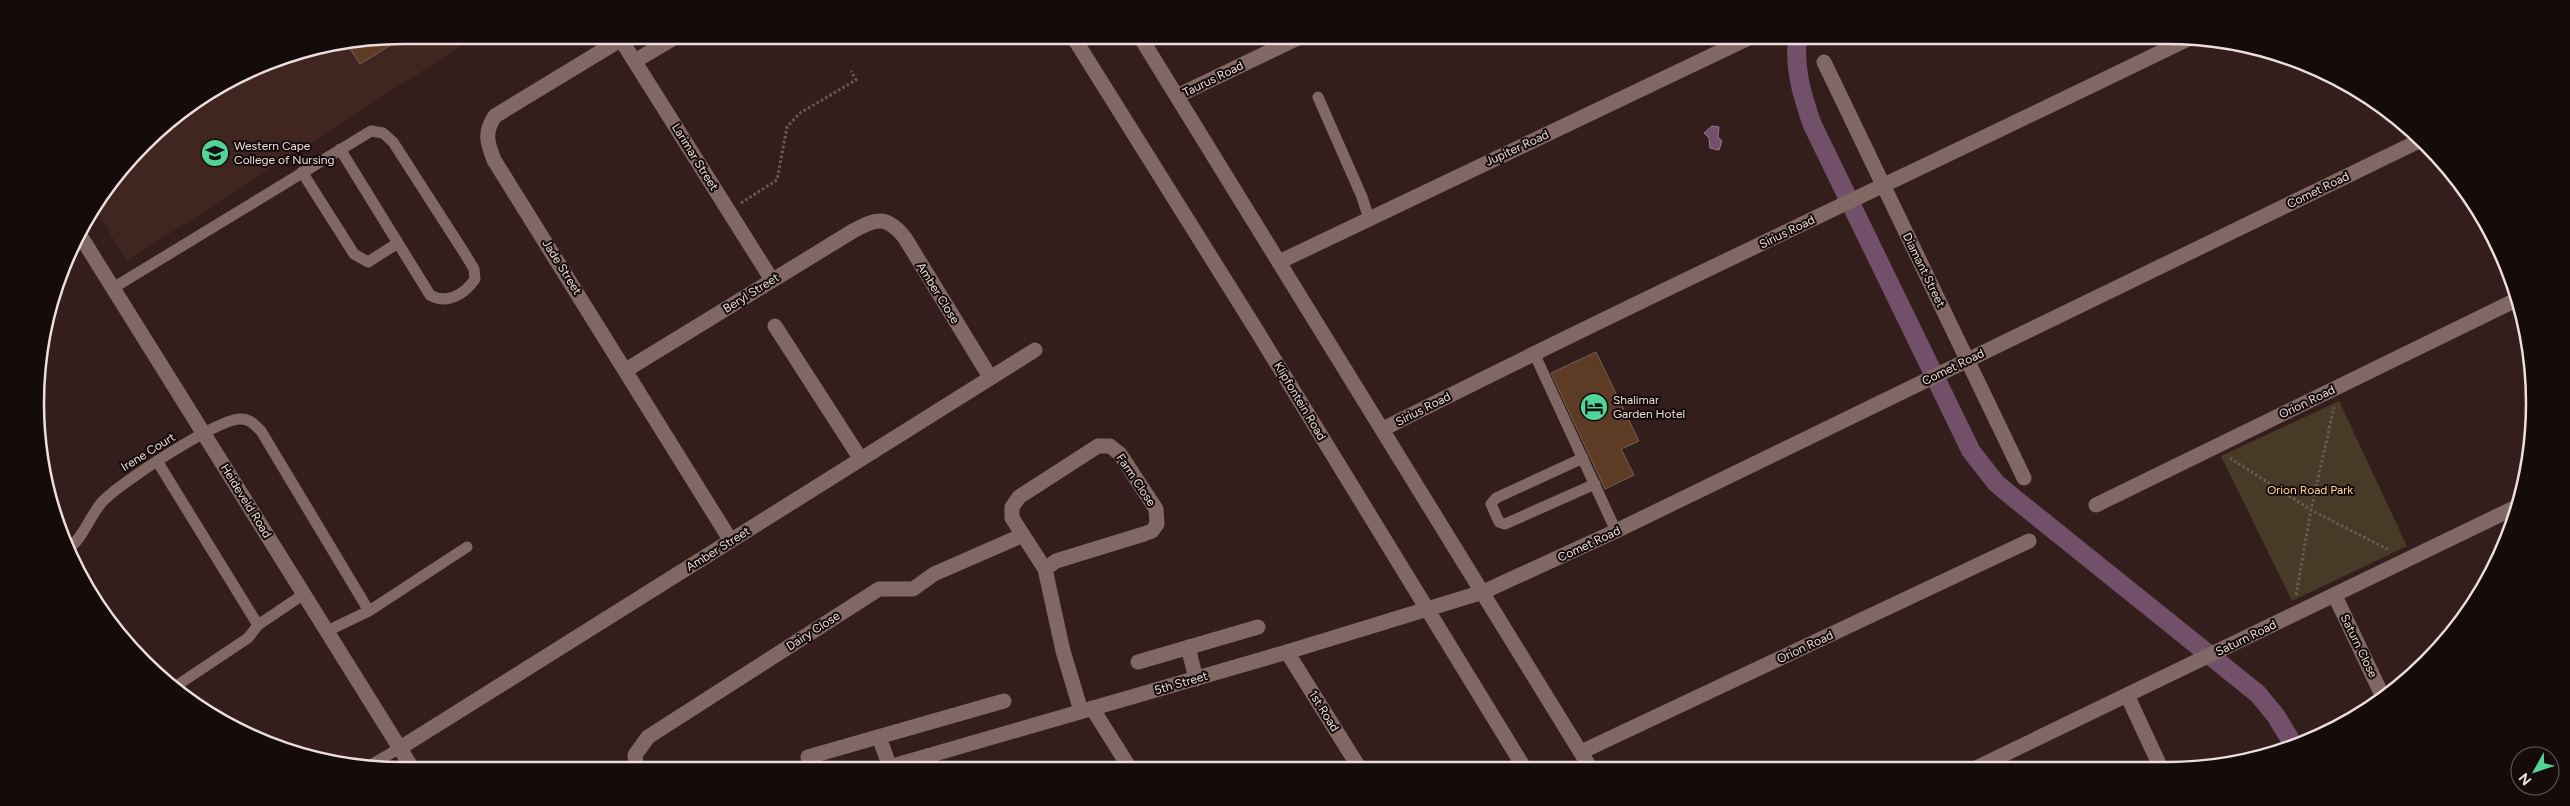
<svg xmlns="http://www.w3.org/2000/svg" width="2570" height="806" font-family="Figtree,sans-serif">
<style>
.built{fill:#402521}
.green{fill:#473b27}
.water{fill:#725069;stroke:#977b8c}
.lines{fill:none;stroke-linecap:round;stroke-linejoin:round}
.canal{stroke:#725069;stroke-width:19}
.building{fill:#5d3b24;stroke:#756154}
.path{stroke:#6c5957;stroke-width:3;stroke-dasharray:2.5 2.5;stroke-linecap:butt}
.lane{stroke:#816864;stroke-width:11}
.street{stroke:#816864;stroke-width:15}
.secondary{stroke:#816864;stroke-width:15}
.labels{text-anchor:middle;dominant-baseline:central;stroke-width:4;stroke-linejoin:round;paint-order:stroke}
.street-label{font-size:12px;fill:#ecdedc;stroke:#140b0a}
.poi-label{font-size:12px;fill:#ecdedc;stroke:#140b0a;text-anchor:start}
.park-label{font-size:12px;fill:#fdd99a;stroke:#140b0a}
.rim{fill:none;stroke:#ecdedc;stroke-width:2.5}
</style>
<rect width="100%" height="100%" fill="#331e1c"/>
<path class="built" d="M 403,35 L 478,35 L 127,261 L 94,207 L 111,179 L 160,127 L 262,63 L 331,42 Z"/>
<path class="green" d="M 2339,401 L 2407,546 L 2292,601 L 2221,456 Z"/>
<path class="water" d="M 1712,126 L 1719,127 L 1718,137 L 1722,141 L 1719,150 L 1710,148 L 1709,138 L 1704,133 Z"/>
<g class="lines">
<path class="canal" d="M 1798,35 C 1793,66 1802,95 1812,124 L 1971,451 L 1996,483 L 2014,498 L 2258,694 L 2276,716 L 2293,744"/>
</g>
<path class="building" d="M 407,35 L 360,64 L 345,41 L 403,35 Z
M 1596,352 L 1639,441 L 1621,449 L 1634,475 L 1605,489 L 1551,373 Z"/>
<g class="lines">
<path class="path" d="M 741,203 L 777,180 L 787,127 L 800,113 L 856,80 L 851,71
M 2230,458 L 2311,510 L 2389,550
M 2296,595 L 2311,510 L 2334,407"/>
<path class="lane" d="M 1318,97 L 1362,197 L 1369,219
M 302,172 L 354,254 L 368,262 L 398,243
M 113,288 L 371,131 L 383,133 L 393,142 L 465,254 L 474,269 L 475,279 C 465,294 447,305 430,295 L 340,149
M 1534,353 L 1616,531
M 1583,458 L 1496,498 L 1491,504 L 1499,522 L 1505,524 L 1595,484
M 157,461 L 258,625
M 70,547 C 83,538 90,515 103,501 C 121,482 215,421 239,419 C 249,418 254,424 261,431 L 369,611
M 327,631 L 369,611 L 467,547
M 173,688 L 248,638 L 258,625 L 304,594
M 367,767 L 400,748"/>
<path class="street" d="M 618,35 L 772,280
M 620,40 L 495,116 C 484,132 487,142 494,160 L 731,541
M 635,61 L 679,35
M 1824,62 L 2024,478
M 1177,96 L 1304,35
M 1279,262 L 1755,35
M 775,326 L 860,458
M 626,370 L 853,231 C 876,218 887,215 905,238 L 990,377
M 1383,429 C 1650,294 1923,168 2192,37
M 2096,505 L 2518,299
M 1045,569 L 1056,561 L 1144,534 L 1152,531 L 1157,524 L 1156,509 L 1120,454 L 1110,446 L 1098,446 L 1019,497 L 1012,507 L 1012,518 L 1045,569 L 1063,651 L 1081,711
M 1483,592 L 1616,531 L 2423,139
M 2335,596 L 2383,697
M 1188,647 L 1196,679
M 1287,652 L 1360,769
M 1138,662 L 1258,627
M 2127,695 L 2161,768
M 1092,708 L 1131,770
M 879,737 L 891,770
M 400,748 L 1035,350
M 1581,752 L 2029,541
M 808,757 L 1004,701
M 1976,768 L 2516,507
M 637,771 L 635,755 L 648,737 L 879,589 L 913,589 L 934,574 L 1023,535"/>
<path class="secondary" d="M 1072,35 L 1257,331 L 1525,769
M 1139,35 L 1591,769
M 78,232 L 414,771
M 879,770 L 1287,652 L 1483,592"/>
</g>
<defs>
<symbol id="university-disc" viewBox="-11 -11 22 22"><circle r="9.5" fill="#52d397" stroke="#140b0a"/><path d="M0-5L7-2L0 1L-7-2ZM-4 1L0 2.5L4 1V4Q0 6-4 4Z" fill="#111"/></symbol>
<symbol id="hotel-disc" viewBox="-11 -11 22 22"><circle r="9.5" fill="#52d397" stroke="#140b0a"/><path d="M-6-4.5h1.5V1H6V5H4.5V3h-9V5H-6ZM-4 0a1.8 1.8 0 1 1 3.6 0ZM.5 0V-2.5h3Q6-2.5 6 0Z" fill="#111"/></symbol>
</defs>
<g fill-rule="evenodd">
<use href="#university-disc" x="199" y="137" width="32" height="32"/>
<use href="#hotel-disc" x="1578" y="391" width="32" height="32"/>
</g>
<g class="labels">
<g class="street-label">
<text transform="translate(1213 79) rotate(-26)">Taurus Road</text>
<text transform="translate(1517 148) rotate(-25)">Jupiter Road</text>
<text transform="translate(695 157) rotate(58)">Larimar Street</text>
<text transform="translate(2318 190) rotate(-26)">Comet Road</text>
<text transform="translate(1787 232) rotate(-26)">Sirius Road</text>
<text transform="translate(562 267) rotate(58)">Jade Street</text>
<text transform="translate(1924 270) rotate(64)">Diamant Street</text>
<text transform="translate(751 293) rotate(-32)">Beryl Street</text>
<text transform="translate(938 293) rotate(58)">Amber Close</text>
<text transform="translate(1953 367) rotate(-26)">Comet Road</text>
<text transform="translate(1300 401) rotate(59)">Klipfontein Road</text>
<text transform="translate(2307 402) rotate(-26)">Orion Road</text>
<text transform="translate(1423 409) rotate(-27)">Sirius Road</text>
<text transform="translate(148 452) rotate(-32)">Irene Court</text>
<text transform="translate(1136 480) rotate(56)">Farm Close</text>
<text transform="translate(246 501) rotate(58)">Heideveld Road</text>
<text transform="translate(1589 544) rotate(-25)">Comet Road</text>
<text transform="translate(718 549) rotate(-32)">Amber Street</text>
<text transform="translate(813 631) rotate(-33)">Dairy Close</text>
<text transform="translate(2246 638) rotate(-26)">Saturn Road</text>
<text transform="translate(2359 646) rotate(64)">Saturn Close</text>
<text transform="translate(1805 647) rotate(-25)">Orion Road</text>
<text transform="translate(1181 683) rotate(-16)">5th Street</text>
<text transform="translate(1324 711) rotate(58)">1st Road</text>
</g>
<g class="poi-label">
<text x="234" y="146">Western Cape<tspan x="234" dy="14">College of Nursing</tspan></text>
<text x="1613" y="400">Shalimar<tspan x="1613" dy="14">Garden Hotel</tspan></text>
</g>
<g class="park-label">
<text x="2310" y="490">Orion Road Park</text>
</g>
</g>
<path d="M0 0H2570V806H0ZM403 44H2167A359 359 0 0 1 2526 403V403A359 359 0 0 1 2167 762H403A359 359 0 0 1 44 403V403A359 359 0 0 1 403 44Z" fill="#140b0a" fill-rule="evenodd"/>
<path class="rim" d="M403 44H2167A359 359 0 0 1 2526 403V403A359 359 0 0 1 2167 762H403A359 359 0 0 1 44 403V403A359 359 0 0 1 403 44Z"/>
<g transform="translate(2535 771) rotate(230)"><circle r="24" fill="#140b0a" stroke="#6a5f5e"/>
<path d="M0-4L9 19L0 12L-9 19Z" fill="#52d397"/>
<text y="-8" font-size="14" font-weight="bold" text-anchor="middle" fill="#ecdedc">N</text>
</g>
</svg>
